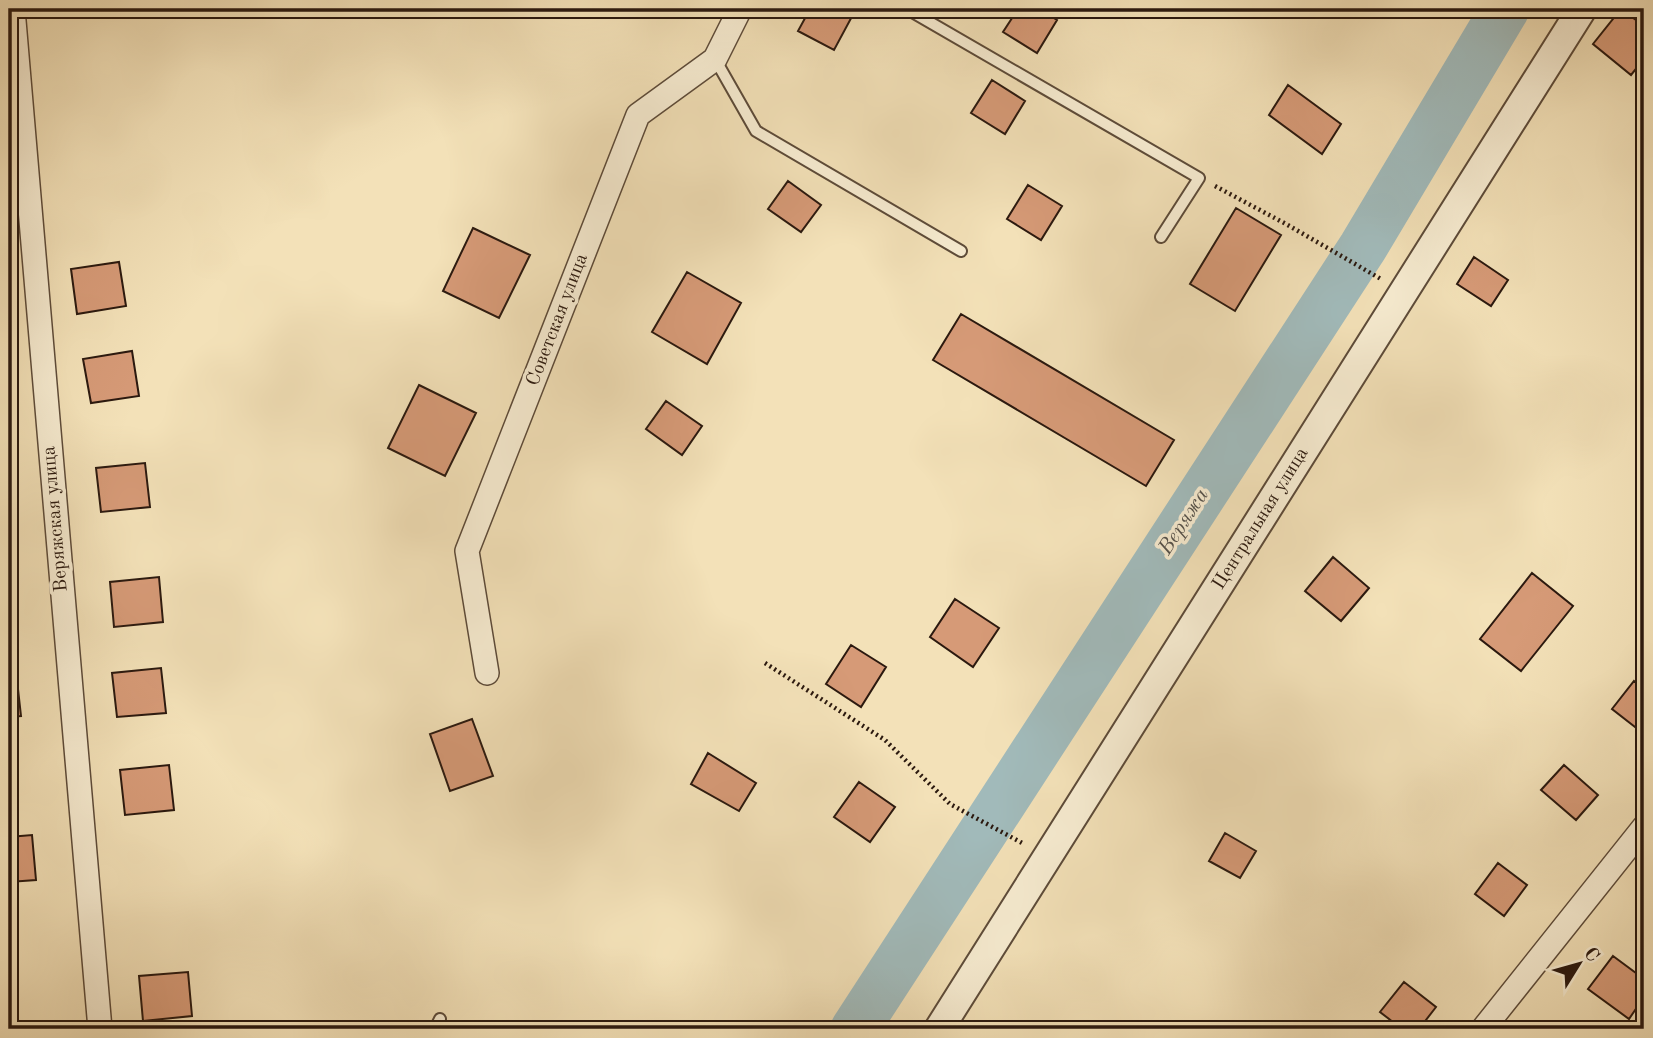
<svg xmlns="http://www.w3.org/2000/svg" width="1653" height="1038" font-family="'Old Standard TT',serif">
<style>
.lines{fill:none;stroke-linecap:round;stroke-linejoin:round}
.river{stroke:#a1baba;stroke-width:49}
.building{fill:#d69a77;stroke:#2b190f;stroke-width:2}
.service-casing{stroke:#5d4b39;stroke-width:14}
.minor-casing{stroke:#5d4b39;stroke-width:26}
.tertiary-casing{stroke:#5d4b39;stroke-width:32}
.path{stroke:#2b190f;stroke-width:4.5;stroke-dasharray:2 3.5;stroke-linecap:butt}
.service{stroke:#f7ecd1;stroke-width:10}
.minor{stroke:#f7ecd1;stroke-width:23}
.tertiary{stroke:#f7ecd1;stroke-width:28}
.labels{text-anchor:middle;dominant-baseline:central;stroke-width:7;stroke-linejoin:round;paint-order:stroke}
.street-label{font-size:19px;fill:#2b190f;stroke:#f7ecd1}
.water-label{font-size:21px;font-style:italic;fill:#54514b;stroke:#f7ecd1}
</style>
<rect width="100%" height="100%" fill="#f3e1b8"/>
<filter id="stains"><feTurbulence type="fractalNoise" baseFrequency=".00286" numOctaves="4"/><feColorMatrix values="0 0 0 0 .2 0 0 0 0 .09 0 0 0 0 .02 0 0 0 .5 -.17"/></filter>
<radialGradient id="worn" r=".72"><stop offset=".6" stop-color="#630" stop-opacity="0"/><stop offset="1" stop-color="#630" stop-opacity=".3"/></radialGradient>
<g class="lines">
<path class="river" d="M 855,1029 L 1363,247 L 1505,9"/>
</g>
<path class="building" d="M 810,9 L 856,9 L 834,50 L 798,31 Z
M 1018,9 L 1039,9 L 1057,20 L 1037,53 L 1003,32 Z
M 1621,9 L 1644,26 L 1644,59 L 1631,75 L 1593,44 Z
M 992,80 L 1025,101 L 1005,134 L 971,113 Z
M 1288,85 L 1341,124 L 1322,154 L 1269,115 Z
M 788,181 L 821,205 L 801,232 L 768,209 Z
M 1028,185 L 1062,206 L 1041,240 L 1007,219 Z
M 1236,208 L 1281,235 L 1235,311 L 1190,284 Z
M 473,228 L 530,255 L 499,318 L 443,291 Z
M 1474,257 L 1508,280 L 1491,306 L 1457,284 Z
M 119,262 L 126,306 L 77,314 L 71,269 Z
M 687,272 L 741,303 L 707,364 L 652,332 Z
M 961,314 L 1174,440 L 1146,486 L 933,360 Z
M 132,351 L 139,396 L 91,403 L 83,359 Z
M 419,385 L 476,413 L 445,476 L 388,448 Z
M 666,401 L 702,426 L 682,455 L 646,429 Z
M 145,463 L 150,507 L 101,512 L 96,468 Z
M 1333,557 L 1369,588 L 1341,621 L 1305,591 Z
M 9,562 L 14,607 L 9,607 Z
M 1532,573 L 1573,606 L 1521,671 L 1480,639 Z
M 159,577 L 163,622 L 114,627 L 110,582 Z
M 955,599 L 999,628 L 973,667 L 930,637 Z
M 851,645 L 886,667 L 861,707 L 826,684 Z
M 161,668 L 166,713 L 117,717 L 112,673 Z
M 16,671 L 21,716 L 9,717 L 9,672 Z
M 1634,681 L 1644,689 L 1644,734 L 1612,709 Z
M 472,719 L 493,776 L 450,791 L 430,734 Z
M 708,753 L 756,783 L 739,811 L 691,784 Z
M 169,765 L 174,810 L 125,815 L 120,770 Z
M 1564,765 L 1598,795 L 1576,820 L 1541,790 Z
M 859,782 L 895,807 L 870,842 L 834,817 Z
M 1225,833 L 1256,851 L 1240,878 L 1209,861 Z
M 32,835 L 36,880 L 9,882 L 9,837 Z
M 1498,863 L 1527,885 L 1504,916 L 1475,894 Z
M 1613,956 L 1644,979 L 1644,997 L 1629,1019 L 1588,989 Z
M 188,972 L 192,1016 L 143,1021 L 139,976 Z
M 1404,982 L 1436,1007 L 1419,1029 L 1402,1029 L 1380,1012 Z"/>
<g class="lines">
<defs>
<path id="service" d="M 907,9 L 1199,178 L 1161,237
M 715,59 L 756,131 L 961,251
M 435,1029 L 440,1019"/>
<path id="minor" d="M 13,9 L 100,1029
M 487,673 L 467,551 L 638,115 L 715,59 L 740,9
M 1483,1029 L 1644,827"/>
<path id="tertiary" d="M 939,1029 L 1582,9"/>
</defs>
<use href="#service" class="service-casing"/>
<use href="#minor" class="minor-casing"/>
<use href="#tertiary" class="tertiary-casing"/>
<path class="path" d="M 1215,186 L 1286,224 L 1381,279
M 765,663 L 885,740 L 950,804 L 1024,844"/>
<use href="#service" class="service"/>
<use href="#minor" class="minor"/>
<use href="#tertiary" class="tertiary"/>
</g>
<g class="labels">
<g class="street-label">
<text transform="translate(558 320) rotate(-69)">Советская улица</text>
<text transform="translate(56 519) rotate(-95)">Веряжская улица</text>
<text transform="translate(1261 519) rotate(-58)">Центральная улица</text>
</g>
<g class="water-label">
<text transform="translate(1184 522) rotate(-57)">Веряжа</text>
</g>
</g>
<rect width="1653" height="1038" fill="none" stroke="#f3e1b8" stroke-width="35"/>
<rect x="10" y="10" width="1632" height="1017" fill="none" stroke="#2b190f" stroke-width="3.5"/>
<rect x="18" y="18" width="1618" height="1003" fill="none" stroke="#2b190f" stroke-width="2"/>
<g transform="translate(1579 964) rotate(53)" stroke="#f7ecd1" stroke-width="5" paint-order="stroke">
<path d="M0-5L12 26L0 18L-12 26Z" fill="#2b190f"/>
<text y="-10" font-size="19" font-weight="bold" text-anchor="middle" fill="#2b190f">С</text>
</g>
<rect width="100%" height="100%" filter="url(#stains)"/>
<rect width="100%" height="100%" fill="url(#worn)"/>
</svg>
